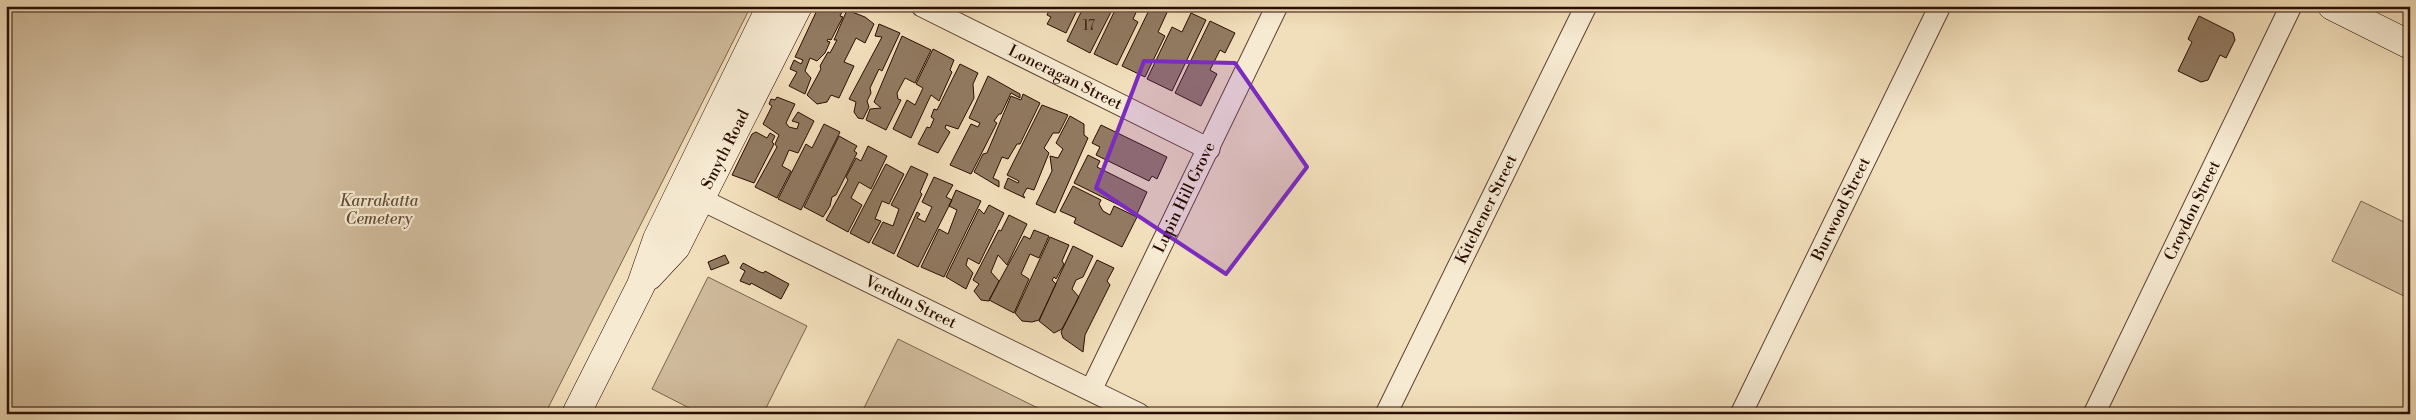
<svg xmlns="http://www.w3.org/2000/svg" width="2416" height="420" font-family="'Libre Bodoni',serif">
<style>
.green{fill:#cfba9b;stroke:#7c644e}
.building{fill:#917a61;stroke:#2a0d01}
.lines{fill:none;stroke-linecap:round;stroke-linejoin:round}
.street-casing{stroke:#5c412f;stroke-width:23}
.secondary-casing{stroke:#2a0d01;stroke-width:29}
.street{stroke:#f6ead2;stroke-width:21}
.secondary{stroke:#f6ead2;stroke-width:28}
.marked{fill:#7b2cbf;fill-opacity:0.2;stroke:#7b2cbf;stroke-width:4;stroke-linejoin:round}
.labels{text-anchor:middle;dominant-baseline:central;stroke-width:4.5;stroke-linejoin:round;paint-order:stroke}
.number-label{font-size:14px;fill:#442819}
.street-label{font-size:16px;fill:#2a0d01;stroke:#f6ead2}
.park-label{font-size:16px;font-style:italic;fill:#644a37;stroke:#f6ead2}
</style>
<rect width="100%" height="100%" fill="#f1deba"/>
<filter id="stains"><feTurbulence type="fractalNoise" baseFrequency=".004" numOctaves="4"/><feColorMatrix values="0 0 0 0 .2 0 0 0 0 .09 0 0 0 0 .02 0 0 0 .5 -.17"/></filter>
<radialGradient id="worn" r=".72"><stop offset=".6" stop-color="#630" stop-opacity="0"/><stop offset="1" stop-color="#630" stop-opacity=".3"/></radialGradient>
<path class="green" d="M 6,6 L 751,6 L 545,414 L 6,414 Z
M 2361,201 L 2410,225 L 2410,299 L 2332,261 Z
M 708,277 L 807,326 L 763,414 L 701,414 L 652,389 Z
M 898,339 L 1050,414 L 861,414 Z"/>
<path class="building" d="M 819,6 L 831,6 L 842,12 L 840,16 L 843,17 L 831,40 L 828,39 L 827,41 L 830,42 L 825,53 L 817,61 L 810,58 L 805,71 L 811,78 L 805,94 L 789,86 L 797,72 L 790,69 L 794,60 L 801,64 L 803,60 L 795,57 Z
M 997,6 L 1010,6 L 1008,11 Z
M 1051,6 L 1079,6 L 1066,33 L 1047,24 L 1051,17 L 1047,15 Z
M 1084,6 L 1105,6 L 1112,10 L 1090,53 L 1067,41 Z
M 1117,6 L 1139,6 L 1133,19 L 1138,22 L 1117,65 L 1094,54 Z
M 1151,6 L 1170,6 L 1158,32 L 1165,36 L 1145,77 L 1122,66 Z
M 1233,6 L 1248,6 L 1245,12 Z
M 847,10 L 865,17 L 874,24 L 865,43 L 856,38 L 844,62 L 854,66 L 839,98 L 831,95 L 827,102 L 817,104 L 807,95 L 821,69 L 820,66 L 828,52 L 830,53 L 837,40 L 834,40 Z
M 1191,13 L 1206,20 L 1172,91 L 1147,79 L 1172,27 L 1182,32 Z
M 2199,16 L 2233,33 L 2235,40 L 2226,58 L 2220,55 L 2208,80 L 2201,82 L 2178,71 L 2192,42 L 2188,39 Z
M 1210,21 L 1235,33 L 1225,53 L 1220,50 L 1210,70 L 1217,74 L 1201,106 L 1175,93 Z
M 879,24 L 900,33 L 882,71 L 879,69 L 870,88 L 871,93 L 867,101 L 869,107 L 863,119 L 858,118 L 854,112 L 856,102 L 849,99 L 882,37 L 875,36 Z
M 902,36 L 931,50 L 915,83 L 905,78 L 897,93 L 898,99 L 901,100 L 886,130 L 866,120 L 870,109 L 881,108 L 874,102 Z
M 933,49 L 954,60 L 950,70 L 952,72 L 939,101 L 931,95 L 911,138 L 893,129 L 907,100 L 915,105 L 923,88 L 916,84 Z
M 960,64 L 978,73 L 973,84 L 974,98 L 958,129 L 946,125 L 945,128 L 950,132 L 938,153 L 918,144 L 927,127 L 930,128 L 934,119 L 931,117 L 934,109 L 937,110 Z
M 988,76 L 1020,94 L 1020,98 L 1011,93 L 1001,114 L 999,114 L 994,121 L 997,123 L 971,174 L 950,165 L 971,124 L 978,127 L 980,123 L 969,118 Z
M 1023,94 L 1040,103 L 1020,144 L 1017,144 L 1008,159 L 1002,157 L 993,178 L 999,181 L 999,187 L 974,172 L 983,154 L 987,153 L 1011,96 L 1021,100 Z
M 777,97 L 795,104 L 786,123 L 789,127 L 797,129 L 799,123 L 792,121 L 798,112 L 814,121 L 798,153 L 789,150 L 782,166 L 791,171 L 777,198 L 755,187 L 777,147 L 775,144 L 779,135 L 763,124 L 772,106 L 769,104 L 771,99 L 775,100 Z
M 1042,105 L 1068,115 L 1059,133 L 1053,133 L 1044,148 L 1049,153 L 1034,190 L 1027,188 L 1023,195 L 1025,198 L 1004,188 L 1008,178 L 1018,183 L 1019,181 L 1007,175 Z
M 1070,116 L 1084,124 L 1084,135 L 1088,138 L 1055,213 L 1036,204 L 1052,171 L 1050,156 L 1058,158 L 1063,149 L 1056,143 Z
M 824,124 L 840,132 L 801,210 L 778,199 L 806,144 L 812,148 Z
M 1101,125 L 1167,157 L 1157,179 L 1152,176 L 1149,181 L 1096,155 L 1100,147 L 1092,143 Z
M 756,132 L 767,138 L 770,133 L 775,136 L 772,142 L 774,144 L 754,183 L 732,175 L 752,134 Z
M 839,136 L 857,146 L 854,151 L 857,153 L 836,195 L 832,197 L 830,206 L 823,217 L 804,207 Z
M 868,146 L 887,156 L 871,189 L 859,182 L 851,198 L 862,205 L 848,232 L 826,220 L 848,180 L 846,177 L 856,158 L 861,161 Z
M 1088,155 L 1100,161 L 1097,167 L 1147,192 L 1137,214 L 1074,183 Z
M 886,164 L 904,174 L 889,204 L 882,201 L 875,219 L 881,221 L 869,243 L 850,233 Z
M 911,166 L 928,174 L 920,192 L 922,194 L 894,254 L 872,243 L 883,222 L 893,226 L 899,209 L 891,205 Z
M 934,177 L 953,185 L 946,197 L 952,200 L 918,267 L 897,256 L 917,212 L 920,214 L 917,218 L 925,222 L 932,207 L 922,202 Z
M 1073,186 L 1101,200 L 1099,204 L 1103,211 L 1110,215 L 1114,206 L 1137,217 L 1122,247 L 1074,223 L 1076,218 L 1060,211 Z
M 956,190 L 981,201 L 944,277 L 921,267 L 939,229 L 948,234 L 957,210 L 949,206 Z
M 989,205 L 1004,213 L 979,264 L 968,258 L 966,265 L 973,273 L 966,289 L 946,277 L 979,209 L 984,214 Z
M 1009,215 L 1027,224 L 1007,265 L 998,255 L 991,272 L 999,281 L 989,301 L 981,300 L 974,291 L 979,284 L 973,280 L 999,230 L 1001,231 Z
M 1034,230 L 1049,236 L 1039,258 L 1030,254 L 1021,274 L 1029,279 L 1014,313 L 989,300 L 1024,236 L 1030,239 Z
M 1050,237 L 1069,245 L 1062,261 L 1064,264 L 1056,279 L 1054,277 L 1052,280 L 1056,284 L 1039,320 L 1032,322 L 1022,321 L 1015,313 Z
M 1073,246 L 1093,256 L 1083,277 L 1076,280 L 1072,289 L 1079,297 L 1062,329 L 1054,333 L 1039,321 Z
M 725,255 L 729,263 L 711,270 L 708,262 Z
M 1097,260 L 1114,268 L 1107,281 L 1110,285 L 1085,335 L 1083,352 L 1063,338 L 1061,332 Z
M 743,263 L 760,272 L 764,273 L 765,271 L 789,284 L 781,299 L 751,283 L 750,285 L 740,281 L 745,271 L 740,268 Z"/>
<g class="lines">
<defs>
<g id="street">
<path id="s1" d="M 922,6 L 1209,149"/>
<path id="s2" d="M 688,193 L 1139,414"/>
<path id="s3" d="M 1091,390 L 1277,6"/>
<path id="s4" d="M 1386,414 L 1586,6"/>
<path id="s5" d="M 1741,414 L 1940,6"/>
<path id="s6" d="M 2094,414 L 2291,6"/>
</g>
<g id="secondary">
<path d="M 2332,6 L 2410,45"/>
<path id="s7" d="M 649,276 L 676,247 L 798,6"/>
<path d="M 576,414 L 641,285 L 657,239 L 771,6"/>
</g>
</defs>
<use href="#street" class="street-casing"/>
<use href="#secondary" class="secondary-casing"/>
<use href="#street" class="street"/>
<use href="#secondary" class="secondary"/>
</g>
<path class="marked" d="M 1144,61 L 1235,63 L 1307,167 L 1226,274 L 1096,188 Z"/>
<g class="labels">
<g class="number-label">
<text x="1089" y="26">17</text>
</g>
<g class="street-label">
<text stroke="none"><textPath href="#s1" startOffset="160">Loneragan Street</textPath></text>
<text stroke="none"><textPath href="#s7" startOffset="149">Smyth Road</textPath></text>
<text stroke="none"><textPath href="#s3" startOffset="214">Lupin Hill Grove</textPath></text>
<text stroke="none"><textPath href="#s4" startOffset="228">Kitchener Street</textPath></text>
<text stroke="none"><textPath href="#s5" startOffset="228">Burwood Street</textPath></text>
<text stroke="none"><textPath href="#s6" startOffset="226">Croydon Street</textPath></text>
<text stroke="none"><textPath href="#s2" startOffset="248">Verdun Street</textPath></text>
</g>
<g class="park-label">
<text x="379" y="201">Karrakatta<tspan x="379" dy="18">Cemetery</tspan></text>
</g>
</g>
<rect width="2416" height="420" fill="none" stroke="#f1deba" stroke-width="25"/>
<rect x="8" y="8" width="2401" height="405" fill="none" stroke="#2a0d01" stroke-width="2.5"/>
<rect x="12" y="12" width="2391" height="395" fill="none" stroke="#2a0d01"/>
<rect width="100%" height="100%" filter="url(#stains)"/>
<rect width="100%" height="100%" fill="url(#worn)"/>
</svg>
